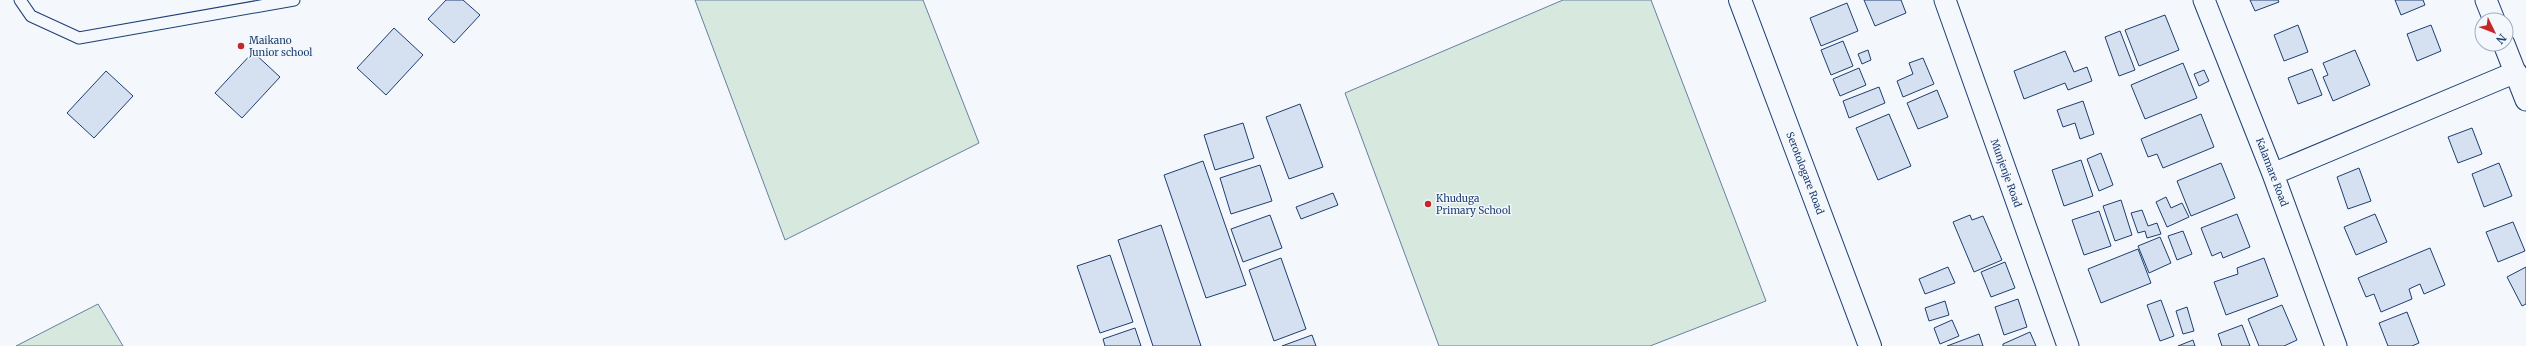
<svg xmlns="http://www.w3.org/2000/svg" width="2526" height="346" font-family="Merriweather,serif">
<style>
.green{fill:#d7e8df;stroke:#687fa3}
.building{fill:#d5e0f0;stroke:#1d3f73}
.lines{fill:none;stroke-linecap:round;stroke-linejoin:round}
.service-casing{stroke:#1d3f73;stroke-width:13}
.minor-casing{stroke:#1d3f73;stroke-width:23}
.tertiary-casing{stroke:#1d3f73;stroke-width:24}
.service{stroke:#f4f7fb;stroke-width:11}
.minor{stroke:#f4f7fb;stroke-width:21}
.tertiary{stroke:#f4f7fb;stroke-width:22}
.poi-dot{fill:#c62828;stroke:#f4f7fb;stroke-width:1.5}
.labels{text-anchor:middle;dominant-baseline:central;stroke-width:3;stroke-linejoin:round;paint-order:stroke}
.poi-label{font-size:10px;fill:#1d3f73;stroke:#f4f7fb;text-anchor:start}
.street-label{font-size:10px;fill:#1d3f73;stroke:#f4f7fb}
</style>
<rect width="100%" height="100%" fill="#f4f7fb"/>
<path class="green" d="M 695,0 L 923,0 L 979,143 L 785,240 Z
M 1563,0 L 1651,0 L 1766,301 L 1650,346 L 1439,346 L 1345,93 Z
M 98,304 L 123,346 L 16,346 Z"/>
<path class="building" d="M 446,0 L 463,0 L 480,15 L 454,43 L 428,19 Z
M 1864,0 L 1901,0 L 1906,13 L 1875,26 Z
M 2250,0 L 2278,0 L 2279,2 L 2255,11 Z
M 2395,0 L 2423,0 L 2425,5 L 2401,15 Z
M 1847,3 L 1858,31 L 1821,46 L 1810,18 Z
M 2165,15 L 2179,50 L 2139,66 L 2125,30 Z
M 2298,25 L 2308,52 L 2284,61 L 2274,35 Z
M 2431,25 L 2441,51 L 2417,61 L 2407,34 Z
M 394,28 L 423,55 L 386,95 L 357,68 Z
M 2120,31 L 2135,70 L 2119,76 L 2105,37 Z
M 1843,41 L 1853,66 L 1831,75 L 1821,50 Z
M 1868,50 L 1871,60 L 1862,64 L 1858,54 Z
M 2355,50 L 2370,85 L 2333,101 L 2323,77 L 2328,75 L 2323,63 Z
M 2065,51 L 2074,72 L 2087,67 L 2092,81 L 2068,90 L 2065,83 L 2024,99 L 2014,71 Z
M 253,52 L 280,77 L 242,118 L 215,93 Z
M 1923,58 L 1934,84 L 1903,97 L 1897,81 L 1913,74 L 1909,63 Z
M 2183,63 L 2197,98 L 2145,119 L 2131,85 Z
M 1859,68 L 1866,85 L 1840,96 L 1833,79 Z
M 2312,69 L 2322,95 L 2298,104 L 2288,78 Z
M 2204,70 L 2209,81 L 2199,86 L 2194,74 Z
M 106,71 L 133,96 L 94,138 L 67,113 Z
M 1879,87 L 1885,103 L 1849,118 L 1843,101 Z
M 1937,90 L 1948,117 L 1918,129 L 1907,103 Z
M 2083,101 L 2094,134 L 2080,139 L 2075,123 L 2063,127 L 2057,110 Z
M 1300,104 L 1323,167 L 1289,179 L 1266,117 Z
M 1889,114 L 1911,166 L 1878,180 L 1856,128 Z
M 2201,114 L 2214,147 L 2163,168 L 2157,154 L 2148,157 L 2141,139 Z
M 1243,123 L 1254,158 L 1215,170 L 1204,135 Z
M 2472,128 L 2482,154 L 2458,163 L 2448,137 Z
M 2101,153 L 2113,185 L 2099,191 L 2087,159 Z
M 2081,160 L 2093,196 L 2064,206 L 2052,170 Z
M 1203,161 L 1246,285 L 1206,298 L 1164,175 Z
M 2221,163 L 2235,198 L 2191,216 L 2177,181 Z
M 2499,163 L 2512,196 L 2484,207 L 2472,174 Z
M 1260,165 L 1272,201 L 1231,214 L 1220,178 Z
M 2359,168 L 2371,201 L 2348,209 L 2337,177 Z
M 1333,193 L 1338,205 L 1301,219 L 1296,207 Z
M 2166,197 L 2171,208 L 2182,203 L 2189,217 L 2167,227 L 2156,202 Z
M 2121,200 L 2132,235 L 2115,241 L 2103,206 Z
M 2142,210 L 2148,226 L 2157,223 L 2161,234 L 2147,238 L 2145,231 L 2138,233 L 2131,213 Z
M 2099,211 L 2111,246 L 2084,255 L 2072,220 Z
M 2237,214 L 2250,247 L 2223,258 L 2221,252 L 2212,256 L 2201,228 Z
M 2375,214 L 2387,242 L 2356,255 L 2344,227 Z
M 1270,215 L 1282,248 L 1243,262 L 1231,229 Z
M 1970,215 L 1972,220 L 1983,216 L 2002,260 L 1974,272 L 1953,222 Z
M 2513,222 L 2525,251 L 2498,262 L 2486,232 Z
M 1161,225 L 1201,346 L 1153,346 L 1118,240 Z
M 2183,231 L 2192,254 L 2177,260 L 2168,236 Z
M 2160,237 L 2171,263 L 2149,273 L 2138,246 Z
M 2430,248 L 2445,285 L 2424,294 L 2420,284 L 2409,289 L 2412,299 L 2381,312 L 2374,294 L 2366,297 L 2358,278 Z
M 2138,249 L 2151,283 L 2101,303 L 2088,269 Z
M 1110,255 L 1133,322 L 1100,333 L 1077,266 Z
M 1281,258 L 1306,329 L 1274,341 L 1249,270 Z
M 2264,258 L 2278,296 L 2226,315 L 2214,282 L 2238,274 L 2237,268 Z
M 2005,262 L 2015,288 L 1991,297 L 1981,272 Z
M 1948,267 L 1955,283 L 1925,294 L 1919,279 Z
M 2526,267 L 2526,304 L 2522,306 L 2507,277 Z
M 2018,299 L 2027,327 L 2004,335 L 1995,307 Z
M 2161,300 L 2174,336 L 2160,341 L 2147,305 Z
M 1945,301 L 1949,315 L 1929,321 L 1925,308 Z
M 2282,305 L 2297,340 L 2284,346 L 2259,346 L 2248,319 Z
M 2187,307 L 2194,331 L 2183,334 L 2176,311 Z
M 2407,312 L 2419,343 L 2412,346 L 2388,346 L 2379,323 Z
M 1952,320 L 1959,336 L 1940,344 L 1934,328 Z
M 2242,325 L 2250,346 L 2222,346 L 2218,334 Z
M 1135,328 L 1141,346 L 1105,346 L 1103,339 Z
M 2030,332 L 2036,346 L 2003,346 L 2003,344 Z
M 1979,334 L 1983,346 L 1947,346 Z
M 1312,335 L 1316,346 L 1282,346 Z
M 2193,340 L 2195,346 L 2178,346 Z"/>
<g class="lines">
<defs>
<path id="service" d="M 20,0 L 31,16 L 79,38 L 294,0"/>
<path id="minor" d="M 1945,0 L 2068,346
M 2204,0 L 2273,174 L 2336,346
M 2486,0 L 2494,20
M 2504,44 L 2526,100
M 2273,174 L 2516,72"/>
<path id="tertiary" d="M 1740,0 L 1870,346"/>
</defs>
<use href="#service" class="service-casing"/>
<use href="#minor" class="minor-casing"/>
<use href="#tertiary" class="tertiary-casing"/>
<use href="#service" class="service"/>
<use href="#minor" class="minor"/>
<use href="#tertiary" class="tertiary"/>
</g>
<g class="poi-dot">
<circle cx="241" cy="46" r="4"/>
<circle cx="1428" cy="204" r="4"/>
</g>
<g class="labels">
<g class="poi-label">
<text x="249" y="40">Maikano<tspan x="249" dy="12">Junior school</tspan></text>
<text x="1436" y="198">Khuduga<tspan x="1436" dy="12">Primary School</tspan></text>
</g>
<g class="street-label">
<text transform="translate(2272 172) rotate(69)">Kalamare Road</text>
<text transform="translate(1805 173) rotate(69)">Serotologare Road</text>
<text transform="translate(2006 173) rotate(70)">Munjenje Road</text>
</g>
</g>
<g transform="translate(2494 32) rotate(133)"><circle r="19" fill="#f4f7fb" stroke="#9eadc5"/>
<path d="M0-3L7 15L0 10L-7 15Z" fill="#c62828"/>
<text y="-6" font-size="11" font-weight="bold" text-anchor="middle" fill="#1d3f73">N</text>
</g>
</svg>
